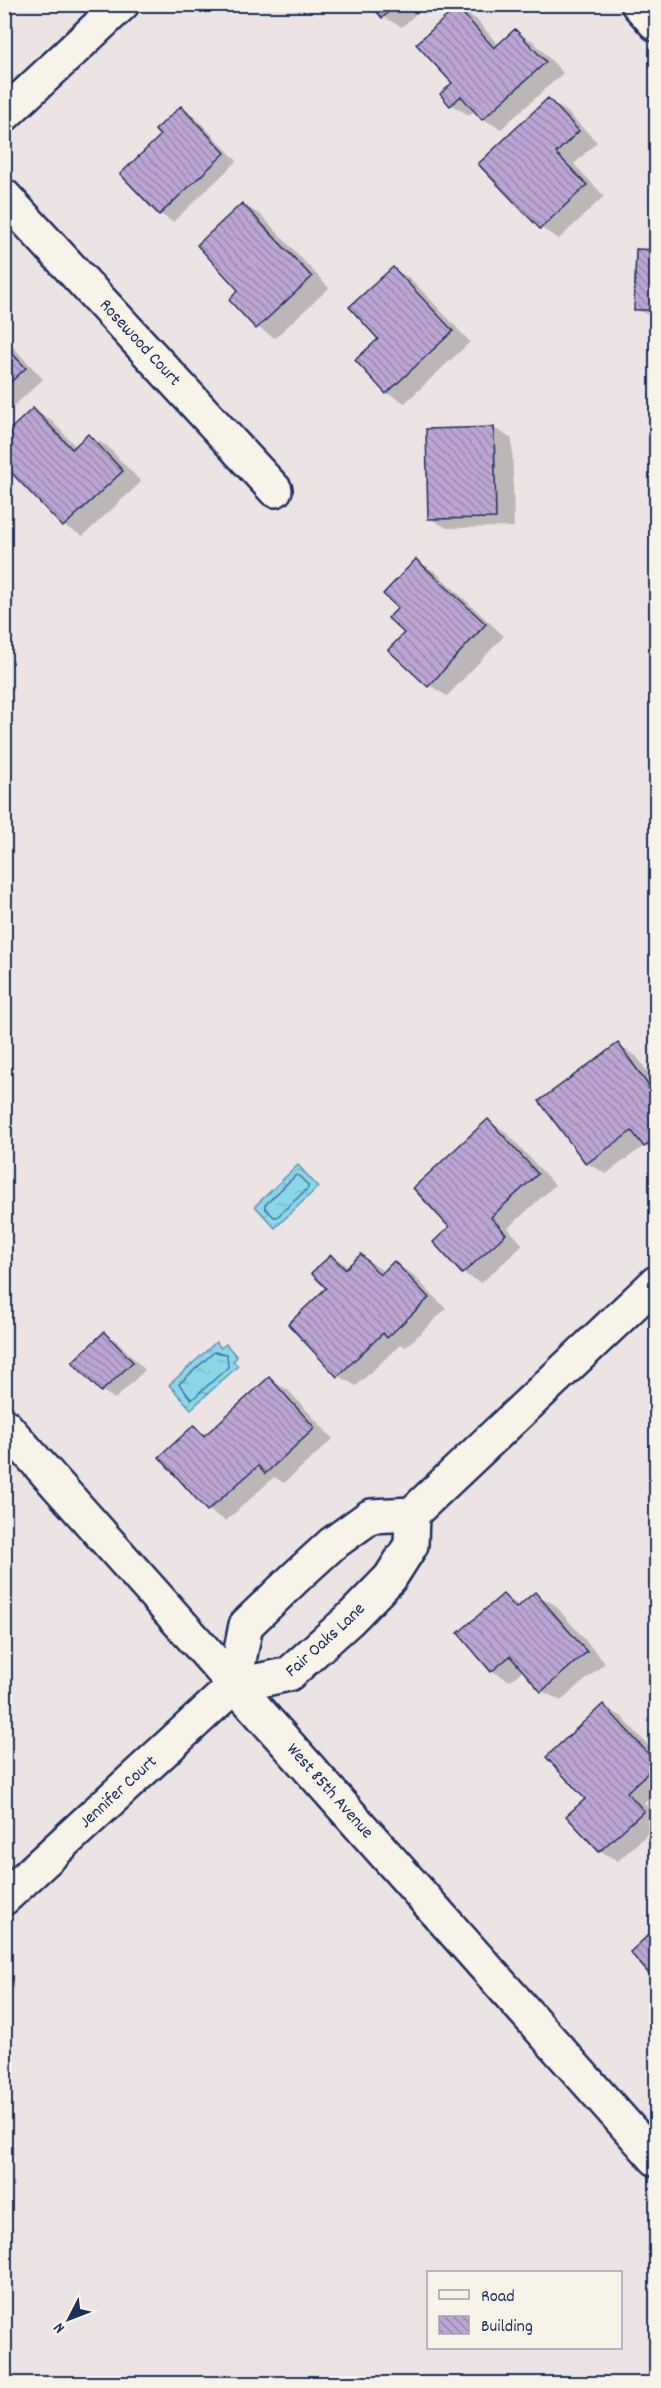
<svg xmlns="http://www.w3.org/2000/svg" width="661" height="2388" font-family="Dekko,sans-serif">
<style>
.water{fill:url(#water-ripples);stroke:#5e94b1;stroke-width:1.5}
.shadow{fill:#0003}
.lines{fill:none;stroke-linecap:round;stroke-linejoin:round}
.shore{stroke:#477296;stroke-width:1.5}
.building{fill:url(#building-back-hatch);stroke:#1b2f5e;stroke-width:1.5}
.minor-casing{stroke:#1b2f5e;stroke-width:38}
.minor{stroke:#f7f3e8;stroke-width:33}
.labels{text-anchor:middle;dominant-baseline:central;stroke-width:6;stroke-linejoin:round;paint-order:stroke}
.street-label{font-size:18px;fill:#1b2f5e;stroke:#f7f3e8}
</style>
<defs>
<pattern id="water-ripples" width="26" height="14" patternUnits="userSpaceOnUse" patternTransform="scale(1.5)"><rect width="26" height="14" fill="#8ad7e9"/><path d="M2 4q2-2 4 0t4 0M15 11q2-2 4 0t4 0" fill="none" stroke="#76b9ca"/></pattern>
<pattern id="building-back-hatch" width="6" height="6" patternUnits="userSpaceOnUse" patternTransform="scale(1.5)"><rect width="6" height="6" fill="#bea6d4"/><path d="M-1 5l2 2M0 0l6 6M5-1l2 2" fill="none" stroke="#9a88af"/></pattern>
</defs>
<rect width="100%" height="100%" fill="#ece4e4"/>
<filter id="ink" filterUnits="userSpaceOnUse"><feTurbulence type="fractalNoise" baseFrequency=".0167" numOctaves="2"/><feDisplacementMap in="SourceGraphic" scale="12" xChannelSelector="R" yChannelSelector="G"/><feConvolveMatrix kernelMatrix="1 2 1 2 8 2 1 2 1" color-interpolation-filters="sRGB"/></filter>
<g filter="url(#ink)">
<path class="water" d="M 298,1165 L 318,1187 L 275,1228 L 255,1206 Z
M 216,1342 L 221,1348 L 226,1344 L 237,1357 L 233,1361 L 238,1366 L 191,1409 L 169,1385 Z"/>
<path class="shadow" d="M 372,4 L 427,4 L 402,27 L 383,17 Z
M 457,9 L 476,19 L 499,46 L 515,31 L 534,42 L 563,73 L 501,129 L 483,119 L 475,110 L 469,115 L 451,105 L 442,94 L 454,83 Z
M 548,100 L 566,111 L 597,142 L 574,164 L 604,196 L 559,239 L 541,228 Z
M 181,108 L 194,116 L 237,161 L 173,222 L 160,214 L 122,174 L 163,136 Z
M 243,205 L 261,215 L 329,288 L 275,338 L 257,327 L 240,291 Z
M 638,251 L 656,251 L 656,319 L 636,309 Z
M 393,269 L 411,279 L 470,342 L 405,403 L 387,393 L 381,339 Z
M 4,342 L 13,347 L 43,379 L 4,415 Z
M 33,410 L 51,420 L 76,447 L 89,436 L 107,446 L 141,482 L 83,536 L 64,526 L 4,462 Z
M 494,428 L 512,439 L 514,527 L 447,528 L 429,518 Z
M 416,560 L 434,571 L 504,636 L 447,696 L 429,685 L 406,633 L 400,607 Z
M 618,1045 L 636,1056 L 656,1083 L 656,1153 L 644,1146 L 606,1174 L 587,1163 L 542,1101 Z
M 488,1121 L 506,1132 L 555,1185 L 508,1228 L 523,1245 L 481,1283 L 463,1273 L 451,1227 Z
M 332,1256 L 350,1267 L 361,1256 L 385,1272 L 394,1263 L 412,1274 L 446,1309 L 406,1347 L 401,1344 L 356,1386 L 338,1375 L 328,1288 Z
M 104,1334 L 117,1341 L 145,1370 L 115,1399 L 102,1391 Z
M 269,1379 L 288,1390 L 333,1439 L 284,1483 L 274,1477 L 226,1521 L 208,1510 L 161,1458 L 194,1427 L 207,1435 Z
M 535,1594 L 554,1604 L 605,1663 L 561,1701 L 542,1691 L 524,1669 L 510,1681 L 492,1671 L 503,1596 L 521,1606 Z
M 603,1706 L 621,1716 L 656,1754 L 656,1792 L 644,1803 L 656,1816 L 656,1826 L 618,1861 L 600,1851 L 568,1816 L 587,1800 Z
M 656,1930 L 656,1980 L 632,1952 Z"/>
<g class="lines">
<path class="shore" d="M 296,1175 L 299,1176 L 308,1185 L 308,1188 L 277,1217 L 274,1217 L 265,1208 L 265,1205 Z
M 214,1352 L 227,1354 L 228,1367 L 194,1398 L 191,1399 L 179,1384 Z"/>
</g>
<path class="building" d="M 370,4 L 398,4 L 382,18 Z
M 457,7 L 494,48 L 515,29 L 546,62 L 482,120 L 461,96 L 450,106 L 440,94 L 452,83 L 416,44 Z
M 548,98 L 579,131 L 556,153 L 587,185 L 540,229 L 478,164 Z
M 181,106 L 225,153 L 159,215 L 120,174 L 160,136 L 155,130 Z
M 242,203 L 312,277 L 256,329 L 229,300 L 238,290 L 197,245 Z
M 636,249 L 656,250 L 656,310 L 634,310 Z
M 393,267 L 453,331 L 386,394 L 355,360 L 378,339 L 349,307 Z
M 4,345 L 26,368 L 4,388 Z
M 33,408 L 72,449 L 88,434 L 123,471 L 63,527 L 4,465 L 4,435 Z
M 494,427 L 496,518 L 428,519 L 426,429 Z
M 416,559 L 486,624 L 428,687 L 388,650 L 404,633 L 388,618 L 398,608 L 383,594 Z
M 618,1043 L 656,1096 L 656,1138 L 644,1147 L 632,1131 L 586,1164 L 539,1101 Z
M 488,1119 L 538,1174 L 491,1217 L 506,1234 L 462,1274 L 433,1242 L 449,1227 L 413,1188 Z
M 361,1254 L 380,1275 L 394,1261 L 429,1298 L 387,1338 L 383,1333 L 337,1377 L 288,1324 L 326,1288 L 311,1273 L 331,1255 L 345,1269 Z
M 104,1332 L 133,1362 L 101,1392 L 72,1362 Z
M 269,1377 L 315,1428 L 265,1474 L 258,1466 L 207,1511 L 159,1457 L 194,1425 L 204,1436 Z
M 535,1592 L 587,1652 L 541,1692 L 510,1656 L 491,1672 L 458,1633 L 503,1594 L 516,1608 Z
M 603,1704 L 656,1762 L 656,1765 L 627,1792 L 644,1811 L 599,1852 L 566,1816 L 585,1799 L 546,1757 Z
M 656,1928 L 656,1982 L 630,1952 Z"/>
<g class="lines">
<defs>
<g id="minor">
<path d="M 638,4 L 656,24"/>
<path d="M 4,115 L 122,4"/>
<path id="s1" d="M 4,196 L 275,490"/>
<path id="s2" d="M 4,1425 L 656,2159"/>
<path d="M 234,1686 L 246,1625 L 297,1576 L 332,1544 L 371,1516 L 412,1514 L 656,1283"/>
<path id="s3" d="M 234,1686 L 289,1674 L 349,1620 L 390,1578 L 411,1545 L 412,1514"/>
<path id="s4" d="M 4,1898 L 234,1686"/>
</g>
</defs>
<use href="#minor" class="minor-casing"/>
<use href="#minor" class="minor"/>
</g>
</g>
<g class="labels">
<g class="street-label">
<text stroke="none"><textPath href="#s1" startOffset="200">Rosewood Court</textPath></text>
<text stroke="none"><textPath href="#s3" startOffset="106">Fair Oaks Lane</textPath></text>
<text stroke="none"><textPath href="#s4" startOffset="156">Jennifer Court</textPath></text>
<text stroke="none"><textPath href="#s2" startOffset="490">West 85th Avenue</textPath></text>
</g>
</g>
<rect width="661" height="2388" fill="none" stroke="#f7f3e8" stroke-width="24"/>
<rect x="12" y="12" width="637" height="2364" fill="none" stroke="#1b2f5e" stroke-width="2" filter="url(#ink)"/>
<rect x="427" y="2271" width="195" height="78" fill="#f7f3e8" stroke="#9fa5b1" stroke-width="1.5"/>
<rect x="439" y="2290" width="30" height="9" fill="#f7f3e8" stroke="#9fa5b1" stroke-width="1.5"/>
<text x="481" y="2301" font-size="18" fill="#1b2f5e">Road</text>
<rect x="439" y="2316" width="30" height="18" fill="url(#building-back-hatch)" stroke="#9fa5b1" stroke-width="1.5"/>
<text x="481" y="2331" font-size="18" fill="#1b2f5e">Building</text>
<g transform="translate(69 2319) rotate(228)" stroke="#f7f3e8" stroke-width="4.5" paint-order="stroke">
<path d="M0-4.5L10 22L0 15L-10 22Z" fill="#1b2f5e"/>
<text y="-9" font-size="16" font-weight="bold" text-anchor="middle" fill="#1b2f5e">N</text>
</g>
</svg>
